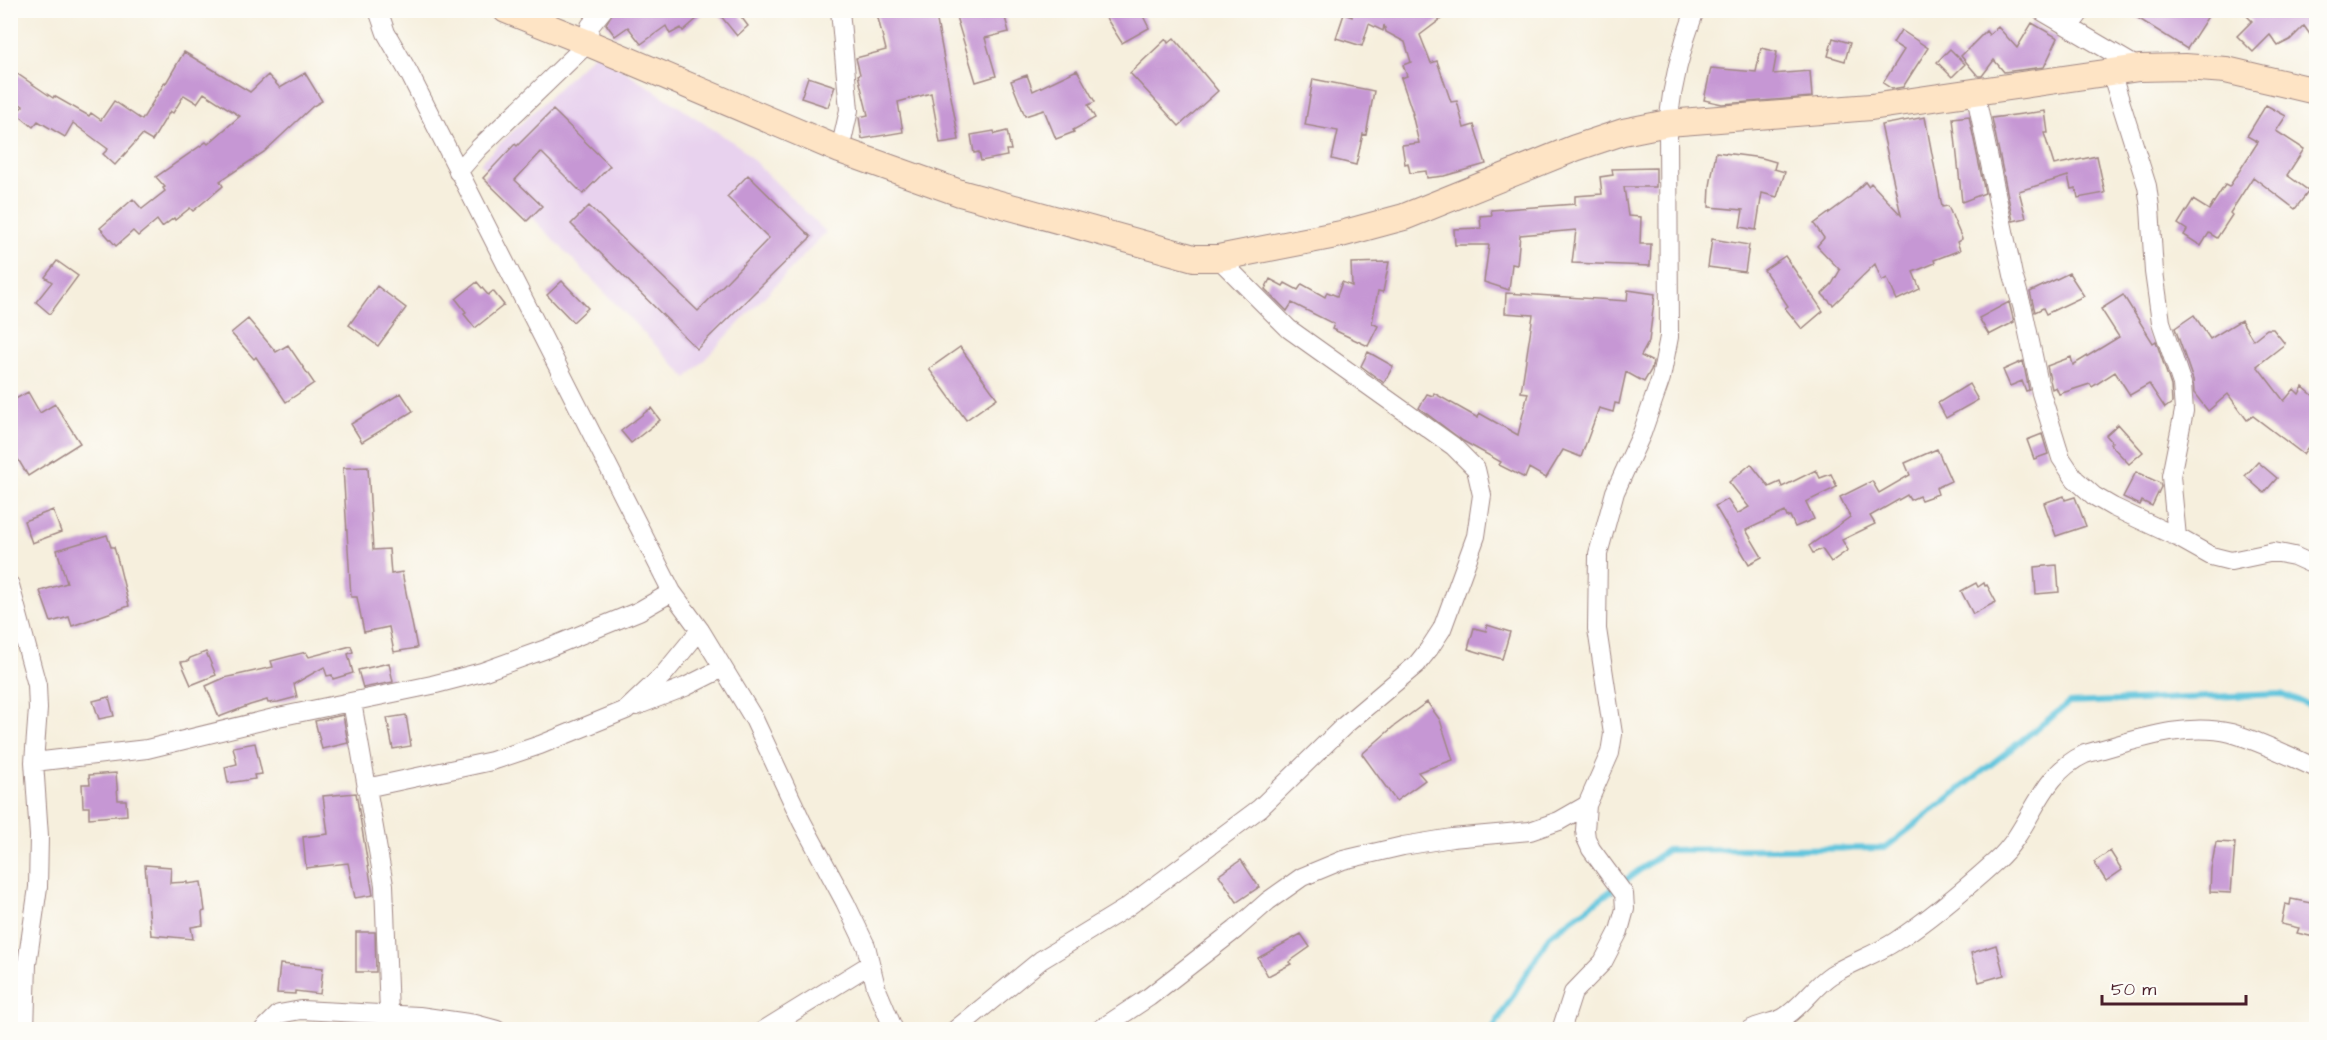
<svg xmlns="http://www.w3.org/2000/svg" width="2327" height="1040" font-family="'Architects Daughter',sans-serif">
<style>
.built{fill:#e8d2ee}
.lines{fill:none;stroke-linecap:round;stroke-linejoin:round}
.stream{stroke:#60c5dd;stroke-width:6}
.building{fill:#c697d4}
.street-casing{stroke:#a08784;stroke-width:20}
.secondary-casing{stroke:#a08784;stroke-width:28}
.street{stroke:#fff;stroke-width:18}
.secondary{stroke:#fee4c5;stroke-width:26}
</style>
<rect width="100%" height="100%" fill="#fdfcf7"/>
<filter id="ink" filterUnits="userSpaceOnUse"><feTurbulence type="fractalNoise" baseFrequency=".0167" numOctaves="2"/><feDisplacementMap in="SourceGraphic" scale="12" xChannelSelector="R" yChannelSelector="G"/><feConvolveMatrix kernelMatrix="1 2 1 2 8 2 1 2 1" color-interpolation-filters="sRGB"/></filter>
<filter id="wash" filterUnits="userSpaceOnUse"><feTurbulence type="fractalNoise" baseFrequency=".008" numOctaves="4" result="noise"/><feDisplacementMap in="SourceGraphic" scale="24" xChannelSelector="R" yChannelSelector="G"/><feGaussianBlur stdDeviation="1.35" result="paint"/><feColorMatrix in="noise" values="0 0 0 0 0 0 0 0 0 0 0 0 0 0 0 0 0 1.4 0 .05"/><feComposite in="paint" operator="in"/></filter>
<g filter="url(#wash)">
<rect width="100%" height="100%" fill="#f6efdd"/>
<path class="built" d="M 596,52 L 740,147 L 826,232 L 687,378 L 480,163 Z"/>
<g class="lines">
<path class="stream" d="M 1492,1030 L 1549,936 L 1667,850 L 1885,848 L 2069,703 L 2281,694 L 2316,708"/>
</g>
<g id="blocks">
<path class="building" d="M 614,10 L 707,10 L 683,31 L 681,28 L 670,34 L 666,26 L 641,44 L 628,27 L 615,36 L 606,24 Z
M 716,10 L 736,10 L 748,26 L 737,36 Z
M 876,10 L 935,10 L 959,140 L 940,143 L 931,93 L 898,102 L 903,132 L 862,139 L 859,117 L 868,115 L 858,75 L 860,74 L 856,58 L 886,50 Z
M 954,10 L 1003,10 L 1009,32 L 985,38 L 996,76 L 976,82 Z
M 1101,10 L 1140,10 L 1149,28 L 1122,43 Z
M 1343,10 L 1434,10 L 1441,19 L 1420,35 L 1431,63 L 1437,61 L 1451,102 L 1457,101 L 1464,128 L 1474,125 L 1486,164 L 1444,176 L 1427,178 L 1426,171 L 1410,173 L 1408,163 L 1405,164 L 1402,145 L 1419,143 L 1412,114 L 1413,114 L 1401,78 L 1407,76 L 1403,65 L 1411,62 L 1405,42 L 1386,32 L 1384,25 L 1383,31 L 1369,24 L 1362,46 L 1336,38 L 1344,14 L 1352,17 L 1352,15 Z
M 2125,10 L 2212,10 L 2187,49 Z
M 2241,10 L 2316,10 L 2316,43 L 2304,26 L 2290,40 L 2278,46 L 2270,35 L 2253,52 L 2237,36 L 2252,21 Z
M 2032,23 L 2058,38 L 2044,67 L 2004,72 L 1994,60 L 1982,76 L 1978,76 L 1961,56 L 1986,31 L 1989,35 L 1998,27 L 2017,48 Z
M 1901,30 L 1928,48 L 1903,87 L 1892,89 L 1883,83 L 1904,50 L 1893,43 Z
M 1174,38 L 1218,91 L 1179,126 L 1130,73 L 1166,39 L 1168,43 Z
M 1833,38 L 1850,43 L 1845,61 L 1828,56 Z
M 1761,48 L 1777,52 L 1773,74 L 1810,71 L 1812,97 L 1722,104 L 1704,100 L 1711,68 L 1756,72 Z
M 1950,49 L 1965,64 L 1952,77 L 1937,62 Z
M 184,52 L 250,92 L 268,75 L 280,88 L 305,73 L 322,101 L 313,106 L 264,152 L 220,181 L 223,186 L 193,211 L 190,208 L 175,220 L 174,218 L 162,227 L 157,220 L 138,236 L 133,231 L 116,246 L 100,228 L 133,199 L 142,209 L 165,191 L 163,188 L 165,187 L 156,177 L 206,142 L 208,144 L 240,116 L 204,93 L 197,103 L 184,95 L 173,113 L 170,111 L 152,141 L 142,135 L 115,165 L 103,154 L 108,149 L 73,123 L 65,137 L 38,121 L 33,127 L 16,113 L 23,106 L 10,97 L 10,69 L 53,98 L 54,96 L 89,116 L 91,113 L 101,120 L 114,101 L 142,120 L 165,82 L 166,83 Z
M 1077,70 L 1095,102 L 1088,105 L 1095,118 L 1073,130 L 1074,132 L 1056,139 L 1044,110 L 1025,116 L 1011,81 L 1027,75 L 1033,91 Z
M 808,77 L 835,86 L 828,107 L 801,98 Z
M 1313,79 L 1374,91 L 1366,135 L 1363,134 L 1356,165 L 1332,159 L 1338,131 L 1305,125 Z
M 2266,105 L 2286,116 L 2276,131 L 2304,149 L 2287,175 L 2309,191 L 2295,209 L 2253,177 L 2230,213 L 2232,215 L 2217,238 L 2209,233 L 2201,246 L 2184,235 L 2187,230 L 2178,224 L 2193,200 L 2209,210 L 2225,185 L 2229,187 L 2258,142 L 2247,136 Z
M 553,110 L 610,166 L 583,194 L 541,152 L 515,180 L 542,206 L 527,221 L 483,178 L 515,144 L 517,146 Z
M 2045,111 L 2048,133 L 2044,133 L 2054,165 L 2097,156 L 2105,193 L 2078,198 L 2076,188 L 2071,189 L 2068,176 L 2019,191 L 2026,218 L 2013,221 L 1992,118 Z
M 1969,116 L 1985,193 L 1962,202 L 1953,118 Z
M 1925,117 L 1942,207 L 1948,206 L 1962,239 L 1957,242 L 1960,250 L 1934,260 L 1935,263 L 1913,272 L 1920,289 L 1897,300 L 1887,278 L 1882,281 L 1875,264 L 1833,305 L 1822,294 L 1832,284 L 1840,270 L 1817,246 L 1824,238 L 1814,224 L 1848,199 L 1865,182 L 1868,186 L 1871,183 L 1901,215 L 1881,125 Z
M 994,131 L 995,134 L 1007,131 L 1011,150 L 1006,150 L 1007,156 L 981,161 L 979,152 L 974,153 L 971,135 Z
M 1716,152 L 1762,158 L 1776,162 L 1774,169 L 1785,172 L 1777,197 L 1762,193 L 1756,230 L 1740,227 L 1743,210 L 1709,207 L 1710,186 Z
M 1656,168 L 1656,187 L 1624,187 L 1628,216 L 1641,217 L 1640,244 L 1651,244 L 1650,266 L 1572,263 L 1576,230 L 1520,235 L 1517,265 L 1512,264 L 1509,290 L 1484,282 L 1489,245 L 1455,245 L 1454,229 L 1481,228 L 1480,216 L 1492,215 L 1491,210 L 1575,204 L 1575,196 L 1602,194 L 1600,177 L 1613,175 L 1612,169 Z
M 748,175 L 811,237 L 697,349 L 571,224 L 589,206 L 698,311 L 769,238 L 727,197 Z
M 1712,239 L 1749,245 L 1745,272 L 1708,267 Z
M 1785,256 L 1823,311 L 1802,329 L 1785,308 L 1788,306 L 1764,270 Z
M 57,261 L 78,276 L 50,314 L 36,302 L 52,282 L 45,277 Z
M 1389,262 L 1383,292 L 1378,291 L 1372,323 L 1378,326 L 1368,346 L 1332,329 L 1334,324 L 1292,303 L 1287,311 L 1265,289 L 1270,279 L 1283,286 L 1285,283 L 1298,290 L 1302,284 L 1325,297 L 1327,292 L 1337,296 L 1342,282 L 1352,286 L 1351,263 Z
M 2069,273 L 2084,296 L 2046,314 L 2043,308 L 2035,312 L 2030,292 Z
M 562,281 L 588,308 L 573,322 L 547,295 Z
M 477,282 L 488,295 L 493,291 L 504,305 L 475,328 L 464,314 L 466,312 L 456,299 Z
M 377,286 L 406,308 L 378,346 L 349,325 Z
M 1628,290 L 1655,294 L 1649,341 L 1641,356 L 1653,362 L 1651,370 L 1644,382 L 1626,372 L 1619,404 L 1615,403 L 1613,412 L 1599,408 L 1581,457 L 1563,450 L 1546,478 L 1529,468 L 1525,478 L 1499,465 L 1501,462 L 1463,441 L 1419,408 L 1427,394 L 1433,396 L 1434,393 L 1478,418 L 1479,413 L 1518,435 L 1528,393 L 1521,392 L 1533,315 L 1505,313 L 1506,293 L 1627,301 Z
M 2123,295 L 2153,343 L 2156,341 L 2171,386 L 2172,403 L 2165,408 L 2149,384 L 2130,395 L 2115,372 L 2092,387 L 2090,384 L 2059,394 L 2056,387 L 2052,389 L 2047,366 L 2071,357 L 2073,365 L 2119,337 L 2101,309 Z
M 2009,302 L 2014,322 L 1989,335 L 1979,318 Z
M 2194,315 L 2210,339 L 2241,320 L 2253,340 L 2267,329 L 2273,329 L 2285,344 L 2257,366 L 2284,401 L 2294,389 L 2299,394 L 2303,387 L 2316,398 L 2316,436 L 2303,454 L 2253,416 L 2247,420 L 2228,394 L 2208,411 L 2194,393 L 2193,380 L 2175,328 Z
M 248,319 L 276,352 L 288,345 L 314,383 L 286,402 L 256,357 L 254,359 L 231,333 Z
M 960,347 L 997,398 L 966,420 L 929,369 Z
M 1368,352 L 1393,366 L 1384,383 L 1361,366 Z
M 2023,361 L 2029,390 L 2026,391 L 2022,381 L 2010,386 L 2003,370 Z
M 1969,384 L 1978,400 L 1946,418 L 1938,403 Z
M 28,392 L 40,413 L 55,404 L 80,443 L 28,476 L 10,446 L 10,402 Z
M 401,393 L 413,411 L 362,442 L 351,424 Z
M 651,408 L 660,420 L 631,443 L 621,431 Z
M 2118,424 L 2143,452 L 2129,464 L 2110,444 L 2112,442 L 2106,435 Z
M 2042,434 L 2048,454 L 2034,459 L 2027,440 Z
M 1937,449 L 1951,481 L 1936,488 L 1938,494 L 1921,500 L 1919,496 L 1910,500 L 1907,495 L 1870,516 L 1875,524 L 1842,540 L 1848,550 L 1831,562 L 1822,549 L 1813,553 L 1809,546 L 1850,517 L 1840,497 L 1872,481 L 1879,493 L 1910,475 L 1905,463 Z
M 2258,462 L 2277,478 L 2264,493 L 2245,476 Z
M 1751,464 L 1769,487 L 1780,482 L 1782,487 L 1816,470 L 1820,478 L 1831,474 L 1837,487 L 1806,502 L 1814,519 L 1795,527 L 1790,516 L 1787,517 L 1785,512 L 1746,530 L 1762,557 L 1749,564 L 1715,506 L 1727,499 L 1737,514 L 1749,507 L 1729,482 Z
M 368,467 L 373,550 L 389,549 L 391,574 L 402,572 L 417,648 L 394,652 L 389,627 L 364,632 L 357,597 L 351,597 L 343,468 Z
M 2136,472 L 2160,483 L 2161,487 L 2152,506 L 2142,501 L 2140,505 L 2123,497 Z
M 2064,496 L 2065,500 L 2075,497 L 2086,526 L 2056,536 L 2044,503 Z
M 53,510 L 61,532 L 32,543 L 24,521 Z
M 107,535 L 111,547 L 114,547 L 119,565 L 129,606 L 72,626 L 69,617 L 51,622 L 40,591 L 67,583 L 57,550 Z
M 2057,565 L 2059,592 L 2036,594 L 2034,567 Z
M 1976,583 L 1978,587 L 1984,583 L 1985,586 L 1987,585 L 1996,602 L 1973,614 L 1961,591 Z
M 1487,625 L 1510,632 L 1502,659 L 1468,649 L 1474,628 L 1486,631 Z
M 351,646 L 353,652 L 348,654 L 353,673 L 333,679 L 332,675 L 327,676 L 324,667 L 294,684 L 297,697 L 278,702 L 268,703 L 267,700 L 250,705 L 219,717 L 206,686 L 224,678 L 273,667 L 271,661 L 306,652 L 309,657 Z
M 206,652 L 216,675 L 191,685 L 181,662 L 188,661 L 190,658 Z
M 389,663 L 393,682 L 363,688 L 358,670 Z
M 109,697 L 114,716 L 99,719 L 93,701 Z
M 1427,702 L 1440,720 L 1453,760 L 1418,772 L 1425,780 L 1396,801 L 1362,754 L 1393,727 Z
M 343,715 L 348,743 L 322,749 L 315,721 Z
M 406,715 L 411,746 L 393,749 L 387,718 Z
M 255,743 L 262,774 L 254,775 L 255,779 L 228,783 L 225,767 L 237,764 L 233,747 Z
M 116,773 L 118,800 L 126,800 L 127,815 L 89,818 L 89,807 L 83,807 L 82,784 L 90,784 L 89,775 Z
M 356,793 L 373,895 L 355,898 L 348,863 L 306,868 L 303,837 L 328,834 L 323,796 Z
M 2216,842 L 2235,843 L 2231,893 L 2210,892 L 2211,869 Z
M 2110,851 L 2122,870 L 2106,881 L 2094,862 Z
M 1241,860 L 1259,887 L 1237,902 L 1219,875 Z
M 145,865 L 171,867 L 170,883 L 187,882 L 187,884 L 201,882 L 205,911 L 202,912 L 203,925 L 191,927 L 193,939 L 151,935 Z
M 2291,899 L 2316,904 L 2314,937 L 2297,933 L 2299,928 L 2281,924 L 2285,904 L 2290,905 Z
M 356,932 L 375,932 L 376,972 L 356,972 Z
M 1301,934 L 1310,947 L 1289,962 L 1291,964 L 1268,976 L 1258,958 Z
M 1996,945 L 2004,975 L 1979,982 L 1971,953 Z
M 280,964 L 323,968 L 320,994 L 295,991 L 295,994 L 277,993 Z"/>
</g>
</g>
<g filter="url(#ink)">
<use href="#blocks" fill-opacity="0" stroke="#a08784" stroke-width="1.5"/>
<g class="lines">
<defs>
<path id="street" d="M 378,10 L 386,33 L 409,73 L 672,592 L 700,630 L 754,719 L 802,822 L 845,902 L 866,946 L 876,987 L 894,1030
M 840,10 L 849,110 L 840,150
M 2040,10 L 2139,68
M 2069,27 L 2082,10
M 2111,72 L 2147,186 L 2150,207 L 2154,272 L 2161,322 L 2182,384 L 2184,411 L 2171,476 L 2177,537
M 1975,91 L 2013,275 L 2023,309 L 2041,393 L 2061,458 L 2075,479 L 2094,496 L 2113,507 L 2177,537 L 2211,556 L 2231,561 L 2274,552 L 2294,556 L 2316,566
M 458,172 L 479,148 L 588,43 L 590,26 L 603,10
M 10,585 L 37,685 L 38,709 L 34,762 L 39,836 L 38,887 L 27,964 L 25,1030
M 352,702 L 384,885 L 389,1013
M 636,706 L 685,687 L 723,668
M 34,762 L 147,749 L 278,717 L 432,685 L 482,672 L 546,649 L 639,611 L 672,592
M 366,788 L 492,761 L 540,745 L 626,710 L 664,674 L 700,630
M 263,1030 L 279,1014 L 301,1010 L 419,1016 L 475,1024 L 497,1030
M 764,1030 L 869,965
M 955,1030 L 1041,960 L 1126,908 L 1260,808 L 1345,725 L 1417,664 L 1429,649 L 1442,629 L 1476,536 L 1482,495 L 1476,469 L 1453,446 L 1289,329 L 1218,258
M 1099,1030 L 1149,997 L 1235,930 L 1268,901 L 1302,877 L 1343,860 L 1403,846 L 1452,838 L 1530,831 L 1559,821 L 1587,805
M 1561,1030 L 1573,993 L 1603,962 L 1619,931 L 1625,909 L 1624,894 L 1591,849 L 1586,838 L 1585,830 L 1587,805 L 1610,753 L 1613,734 L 1597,629 L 1598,554 L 1615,492 L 1642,433 L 1661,378 L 1669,337 L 1668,123 C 1672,86 1682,45 1695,10
M 1749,1030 C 1760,1024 1773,1023 1783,1018 C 1802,1007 1813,987 1831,975 C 1852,962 1875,955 1896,941 C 1931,918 1965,889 1996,861 C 2033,828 2037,776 2085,754 C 2131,742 2183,721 2231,733 C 2260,741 2289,756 2316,768"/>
<path id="secondary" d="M 506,10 L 588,43 L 840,150 L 960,193 L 1194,258 L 1218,258 L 1341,234 L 1404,217 L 1575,148 L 1623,132 L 1668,123 L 1871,107 L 2139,68 L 2185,67 L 2226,70 L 2316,91"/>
</defs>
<use href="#street" class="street-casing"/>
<use href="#secondary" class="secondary-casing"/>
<use href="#street" class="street"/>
<use href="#secondary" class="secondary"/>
</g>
</g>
<rect width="2327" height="1040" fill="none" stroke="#fdfcf7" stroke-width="36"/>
<path d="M2102 995v9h144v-9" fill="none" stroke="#4a1f2b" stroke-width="3"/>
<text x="2111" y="995" font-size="18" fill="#4a1f2b" stroke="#fdfcf7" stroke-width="4.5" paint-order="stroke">50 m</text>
</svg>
